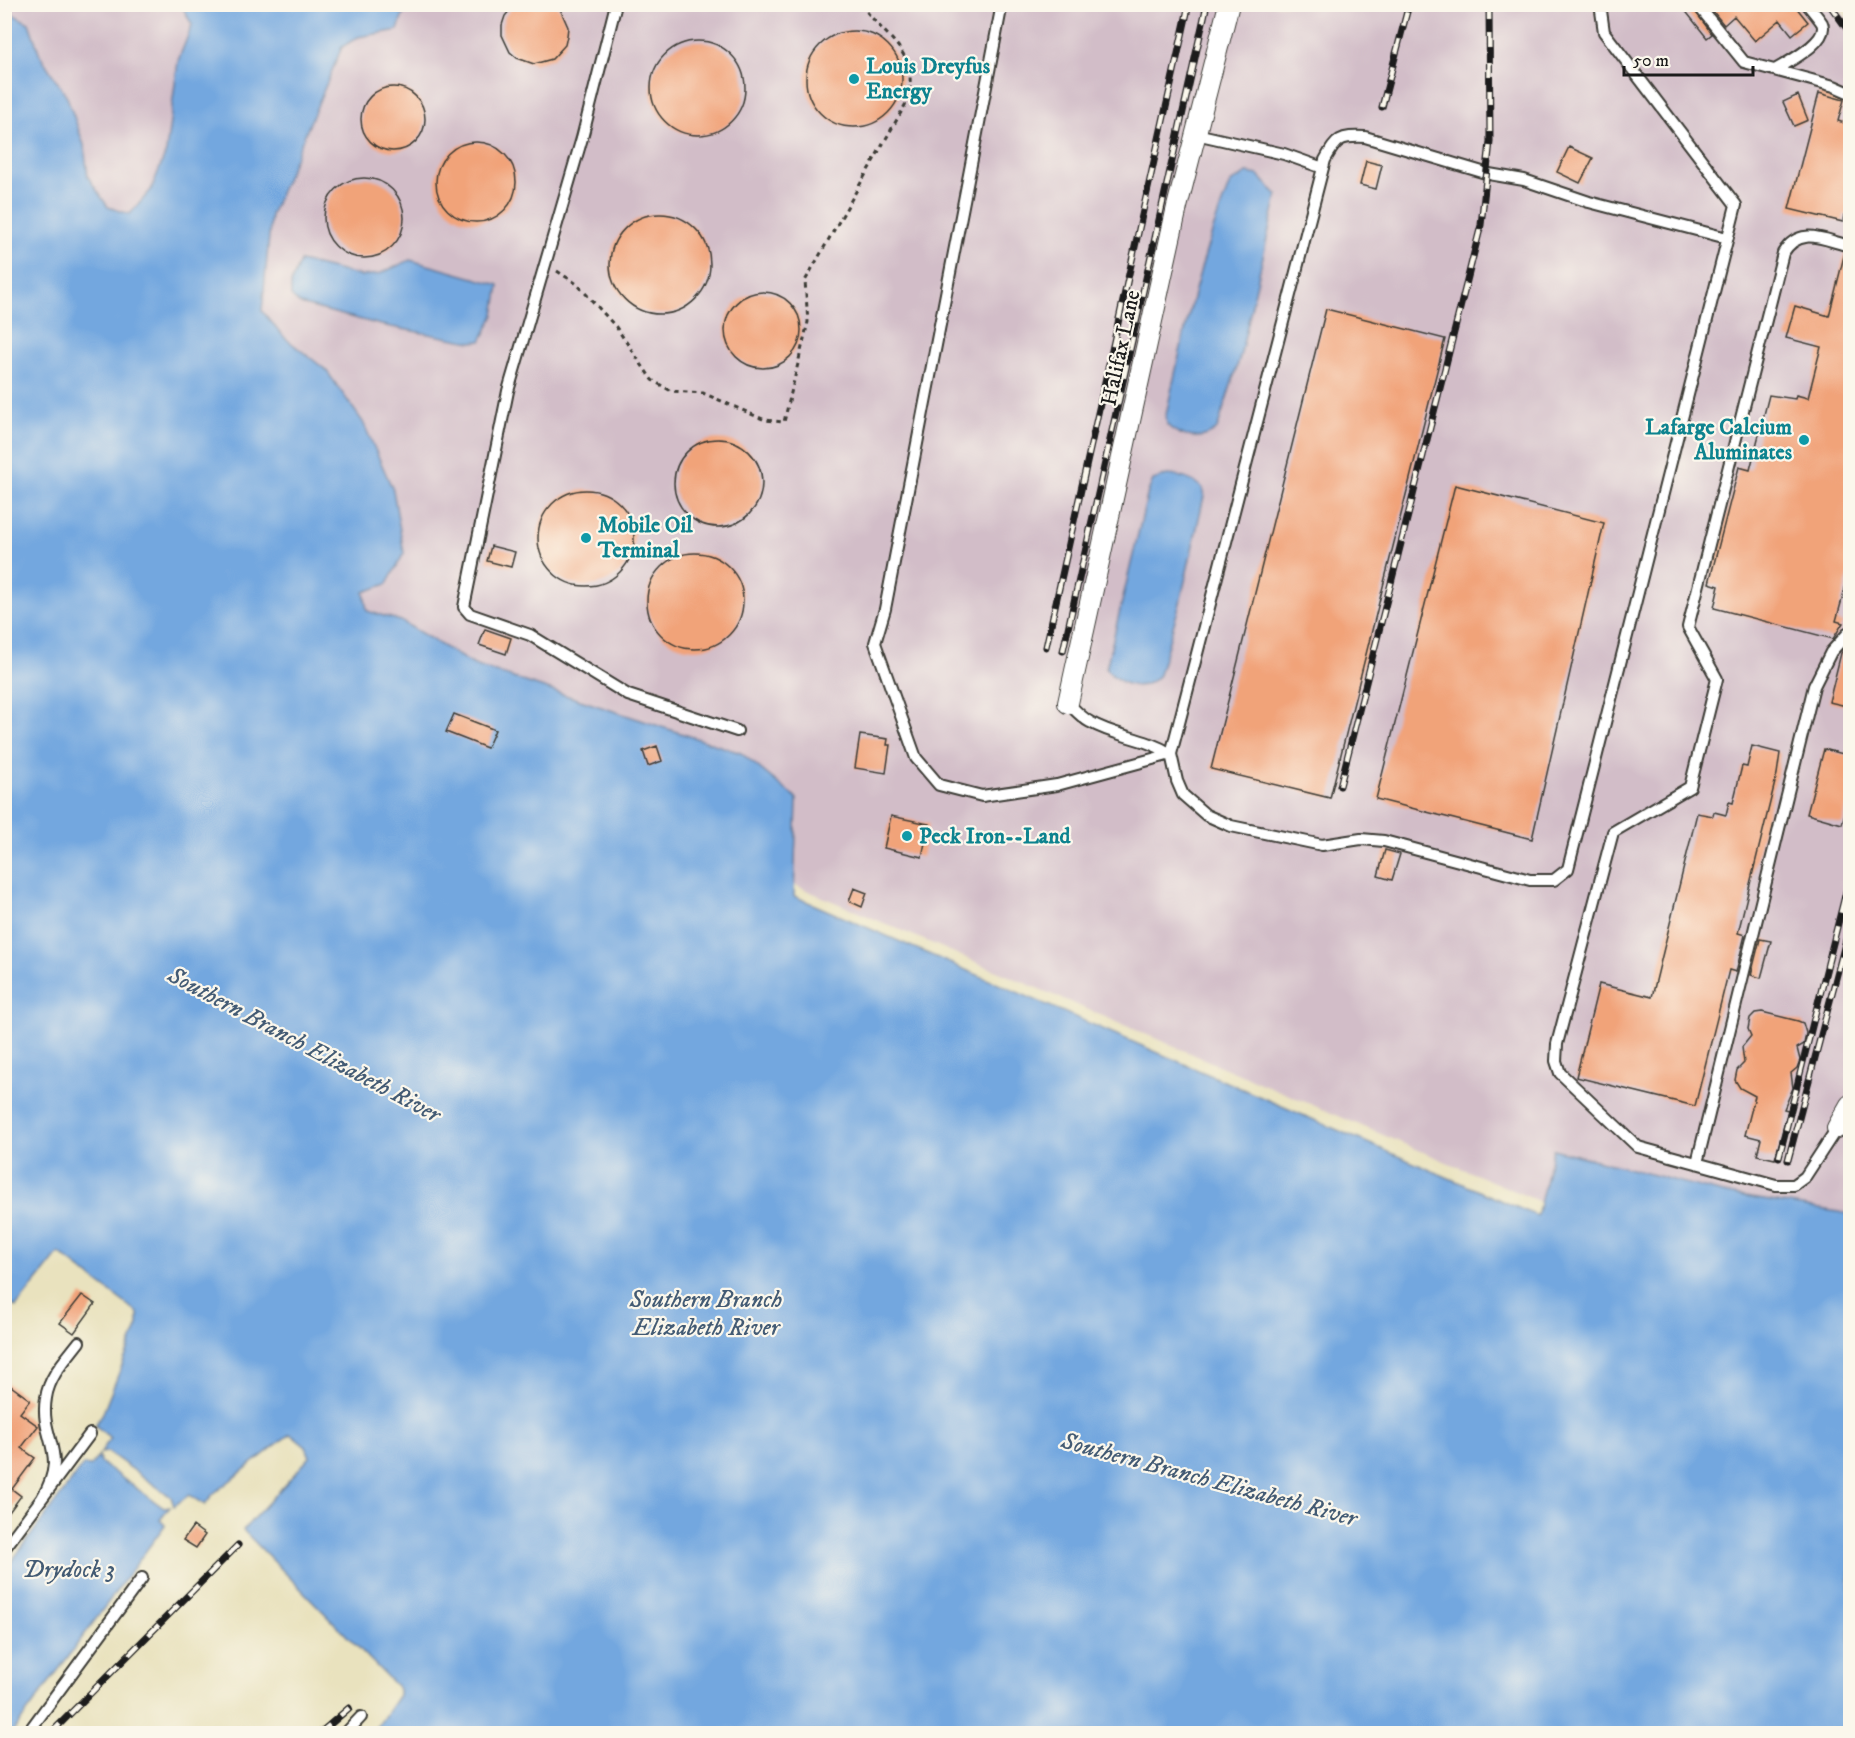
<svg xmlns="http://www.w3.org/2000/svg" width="1855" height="1738" font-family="'IM FELL DW Pica',serif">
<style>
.industrial{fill:#d2bdc8}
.water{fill:#73a7df;stroke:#48627e;stroke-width:1.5}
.building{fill:#f1a379}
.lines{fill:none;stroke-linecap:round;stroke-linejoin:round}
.lane-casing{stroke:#3b3a34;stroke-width:14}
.street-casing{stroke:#3b3a34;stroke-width:22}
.path{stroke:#3b3a34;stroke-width:3;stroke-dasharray:4.5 4.5;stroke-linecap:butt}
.lane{stroke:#fff;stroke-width:10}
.street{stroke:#fff;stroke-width:20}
.rail-casing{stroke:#1c1c1c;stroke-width:7}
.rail{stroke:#fbf7ec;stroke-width:4.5;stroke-dasharray:14;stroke-linecap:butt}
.culture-dot{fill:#0f9aa8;stroke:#fbf7ec;stroke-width:2}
.labels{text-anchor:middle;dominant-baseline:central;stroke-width:4.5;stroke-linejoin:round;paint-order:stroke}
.culture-label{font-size:22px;font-weight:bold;fill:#0d838f;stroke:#fbf7ec;text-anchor:start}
.street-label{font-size:22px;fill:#1c1c1c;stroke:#fbf7ec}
.water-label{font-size:24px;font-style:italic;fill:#435b74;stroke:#fbf7ec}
</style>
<rect width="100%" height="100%" fill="#fbf7ec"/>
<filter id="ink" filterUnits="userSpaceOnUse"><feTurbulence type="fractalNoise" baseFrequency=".0167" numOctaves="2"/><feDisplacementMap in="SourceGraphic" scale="12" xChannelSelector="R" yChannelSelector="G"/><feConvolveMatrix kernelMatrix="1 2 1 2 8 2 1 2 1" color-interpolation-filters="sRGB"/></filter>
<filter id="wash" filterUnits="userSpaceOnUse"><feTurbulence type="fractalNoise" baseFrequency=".008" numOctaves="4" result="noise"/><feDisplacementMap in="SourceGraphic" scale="24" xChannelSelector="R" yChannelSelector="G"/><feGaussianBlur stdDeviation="1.35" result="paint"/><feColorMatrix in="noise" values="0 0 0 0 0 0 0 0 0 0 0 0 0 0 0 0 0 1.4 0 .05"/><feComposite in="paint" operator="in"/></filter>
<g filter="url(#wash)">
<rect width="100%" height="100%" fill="#e9e2be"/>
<path class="industrial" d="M 4,5 L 1836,5 L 1850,22 L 1850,1312 L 1750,1291 L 792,884 L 5,578 Z"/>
<path class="water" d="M 186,5 L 406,5 L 398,30 L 358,37 L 342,47 L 271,215 L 262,311 L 285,338 L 326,370 L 363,422 L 393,490 L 404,553 L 387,584 L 364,592 L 367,611 L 401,621 L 474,665 L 741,753 L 797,799 L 794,896 L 1537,1216 L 1553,1149 L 1727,1194 L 1850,1214 L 1850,1733 L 373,1733 L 399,1695 L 399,1689 L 243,1530 L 310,1457 L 306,1447 L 290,1434 L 213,1494 L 205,1505 L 189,1495 L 174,1506 L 171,1497 L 108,1452 L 101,1453 L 110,1438 L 95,1425 L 103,1413 L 138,1325 L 138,1313 L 59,1253 L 16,1307 L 9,1303 L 5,1307 L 5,10 L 29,23 L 40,55 L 67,97 L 84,145 L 88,177 L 108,207 L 130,214 L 151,190 L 166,152 L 178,61 L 192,25 L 183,8 Z
M 1247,173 L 1258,175 L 1277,195 L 1240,357 L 1217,429 C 1203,442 1180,438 1167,425 L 1166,415 C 1183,337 1200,257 1230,183 Z
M 410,260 L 499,285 L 494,315 L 481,341 L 471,342 L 381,325 L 300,304 L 291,296 L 291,283 L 300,261 L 362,276 L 379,274 Z
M 1167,475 C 1181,475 1191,479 1202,487 L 1204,496 L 1180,603 L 1159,675 C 1143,694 1120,685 1106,669 L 1148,492 L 1153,480 Z
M 99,1455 L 100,1462 L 164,1508 L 170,1507 L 160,1520 L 165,1525 L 12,1733 L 5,1733 L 5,1570 L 83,1465 L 91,1466 Z"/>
<g id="blocks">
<path class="building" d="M 515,4 L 555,4 L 560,9 L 568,27 L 567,36 L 565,45 L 552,59 L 534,64 L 517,58 L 510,52 L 502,35 L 502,25 L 505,16 Z
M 1680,4 L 1690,4 L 1712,34 L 1707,38 Z
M 1707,4 L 1799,4 L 1796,7 L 1808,22 L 1792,35 L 1780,20 L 1755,41 L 1734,16 L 1724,25 Z
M806 79a48 48 0 1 1 96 0a48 48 0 1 1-96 0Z
M651 88a47 47 0 1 1 94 0a47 47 0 1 1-94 0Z
M361 119a32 32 0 1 1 64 0a32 32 0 1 1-64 0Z
M 1819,93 L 1844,100 L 1838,121 L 1851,125 L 1851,214 L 1844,215 L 1843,222 L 1789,209 Z
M 1798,95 L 1808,120 L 1794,126 L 1783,102 Z
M436 182a40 40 0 1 1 80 0a40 40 0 1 1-80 0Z
M 1569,147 L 1593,158 L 1580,183 L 1557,172 Z
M 1366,161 L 1382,165 L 1376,189 L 1360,185 Z
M324 218a40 40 0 1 1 80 0a40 40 0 1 1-80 0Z
M610 264a50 50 0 1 1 100 0a50 50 0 1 1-100 0Z
M 1845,252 L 1851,253 L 1851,567 L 1836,621 L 1843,623 L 1833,639 L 1714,608 L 1719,586 L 1709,583 L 1739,467 L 1750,470 L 1769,395 L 1795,399 L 1796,395 L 1808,398 L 1821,347 L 1786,338 L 1795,306 L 1829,316 Z
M725 330a38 38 0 1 1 76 0a38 38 0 1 1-76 0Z
M 1326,309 L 1445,339 L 1330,798 L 1211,769 Z
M674 483a44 44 0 1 1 88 0a44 44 0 1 1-88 0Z
M 1455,485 L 1604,523 L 1532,839 L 1376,799 Z
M538 538a48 48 0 1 1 96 0a48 48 0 1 1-96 0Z
M 491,546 L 515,552 L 511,567 L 487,561 Z
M647 601a48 48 0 1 1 96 0a48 48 0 1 1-96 0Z
M 485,629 L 511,638 L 506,654 L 479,645 Z
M 1851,642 L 1851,707 L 1829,702 L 1841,653 Z
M 454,714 L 495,730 L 487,748 L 446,732 Z
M 860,735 L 888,739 L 887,745 L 890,745 L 886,773 L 855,768 Z
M 657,746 L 662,761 L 648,766 L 643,751 Z
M 1752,746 L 1780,753 L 1777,774 L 1738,933 L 1745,935 L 1736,972 L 1729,970 L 1695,1106 L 1576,1077 L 1599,984 L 1652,997 L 1697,813 L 1713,816 L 1714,812 L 1726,815 L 1729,802 L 1733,803 L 1742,766 L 1747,767 Z
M 1824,749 L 1851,756 L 1851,792 L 1842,824 L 1807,814 Z
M 891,816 L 929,824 L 922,857 L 884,848 Z
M 1385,850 L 1400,854 L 1392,880 L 1378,876 Z
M 854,888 L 867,893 L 862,907 L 849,901 Z
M 1760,939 L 1771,941 L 1761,978 L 1751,975 Z
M 1762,1012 L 1798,1021 L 1803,1023 L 1806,1033 L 1804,1044 L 1797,1048 L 1800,1060 L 1797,1068 L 1791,1073 L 1793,1088 L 1784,1109 L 1788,1110 L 1775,1159 L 1757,1155 L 1761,1139 L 1745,1135 L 1755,1096 L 1740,1088 L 1735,1080 L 1737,1070 L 1744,1063 L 1742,1047 L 1751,1036 L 1748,1029 L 1750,1018 L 1755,1013 Z
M 82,1295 L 95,1304 L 74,1333 L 60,1323 Z
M 4,1381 L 30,1400 L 20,1413 L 38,1426 L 21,1448 L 35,1458 L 12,1489 L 21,1496 L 4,1519 Z
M 193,1526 L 205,1535 L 196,1548 L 183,1540 Z"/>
</g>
</g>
<g filter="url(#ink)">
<use href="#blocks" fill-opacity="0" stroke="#3b3a34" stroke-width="1.5"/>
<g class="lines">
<defs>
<path id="lane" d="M 616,4 L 582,138 L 508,391 L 464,607 L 470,614 L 530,635 L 628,695 L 737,731
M 1002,4 L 885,609 L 875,643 L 916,758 L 939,785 L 982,796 L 1057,785 L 1171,754 L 1325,160 C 1337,138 1340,136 1365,137 L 1489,174 L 1524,180 L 1589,202 L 1727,238
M 1697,4 L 1744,62 L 1834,86 L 1850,93
M 1775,70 C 1788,62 1830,41 1822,23 C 1818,17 1812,10 1807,4
M 1196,134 L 1284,154 L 1323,168
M 1068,703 C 1075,710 1082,718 1090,722 C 1116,737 1144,737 1171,754 L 1177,781 L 1183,795 L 1206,815 L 1231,826 L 1322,845 L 1361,839 L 1384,841 L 1530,880 L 1554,880 L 1568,869 L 1736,205 L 1604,32 L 1600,4
M 1837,1128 L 1805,1177 L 1794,1185 L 1776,1185 L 1638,1147 L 1560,1073 L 1556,1061 L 1557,1044 L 1613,832 L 1690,787 L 1717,679 L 1688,627 L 1783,253 C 1800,225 1824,240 1850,246
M 1697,1163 L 1814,686 L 1831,652 L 1850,631
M 42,1498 C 70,1452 39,1439 46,1398 C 49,1376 66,1359 79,1342
M 4,1549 L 90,1434
M 27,1734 L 142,1578
M 345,1734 L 361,1717"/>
<path id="street" d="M 1068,703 L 1177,207 L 1229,4
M 1837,1128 L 1850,1105"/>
</defs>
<use href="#lane" class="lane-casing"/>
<use href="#street" class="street-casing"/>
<path class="path" d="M 557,271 L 577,284 L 616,327 L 652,380 L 671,391 L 703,393 L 765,420 L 784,422 L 808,322 L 805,281 L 908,100 C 919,49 886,40 861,4"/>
<use href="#lane" class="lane"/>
<use href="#street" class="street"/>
<defs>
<path id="rail" d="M 1829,4 L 1850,33
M 1382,107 L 1409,4
M 1046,647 L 1189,4
M 1063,651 L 1207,4
M 1340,786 L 1481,225 L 1490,142 L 1489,4
M 1779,1157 L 1850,876
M 1788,1160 L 1850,925
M 50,1734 L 238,1545
M 319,1734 L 349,1708"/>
</defs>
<use href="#rail" class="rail-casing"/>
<use href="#rail" class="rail"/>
</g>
</g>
<g class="culture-dot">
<circle cx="854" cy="79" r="6"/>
<circle cx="1804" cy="440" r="6"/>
<circle cx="586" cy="538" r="6"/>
<circle cx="907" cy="836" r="6"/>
</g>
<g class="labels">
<g class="culture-label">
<text x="866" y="66">Louis Dreyfus<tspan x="866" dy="25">Energy</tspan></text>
<text x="1792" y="427" text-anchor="end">Lafarge Calcium<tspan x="1792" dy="25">Aluminates</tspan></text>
<text x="598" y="525">Mobile Oil<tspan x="598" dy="25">Terminal</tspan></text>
<text x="919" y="836">Peck Iron--Land</text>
</g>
<g class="street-label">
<text transform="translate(1121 348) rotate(-78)">Halifax Lane</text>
</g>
<g class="water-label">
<text transform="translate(304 1045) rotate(28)">Southern Branch Elizabeth River</text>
<text x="706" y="1300">Southern Branch<tspan x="706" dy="28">Elizabeth River</tspan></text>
<text transform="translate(1209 1480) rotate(15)">Southern Branch Elizabeth River</text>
<text x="69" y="1570">Drydock 3</text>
</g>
</g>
<rect width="1855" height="1738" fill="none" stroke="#fbf7ec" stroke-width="24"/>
<path d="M1624 66v9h129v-9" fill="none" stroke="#1c1c1c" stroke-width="3"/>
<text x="1633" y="66" font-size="18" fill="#1c1c1c" stroke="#fbf7ec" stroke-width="4.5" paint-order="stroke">50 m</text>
</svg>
